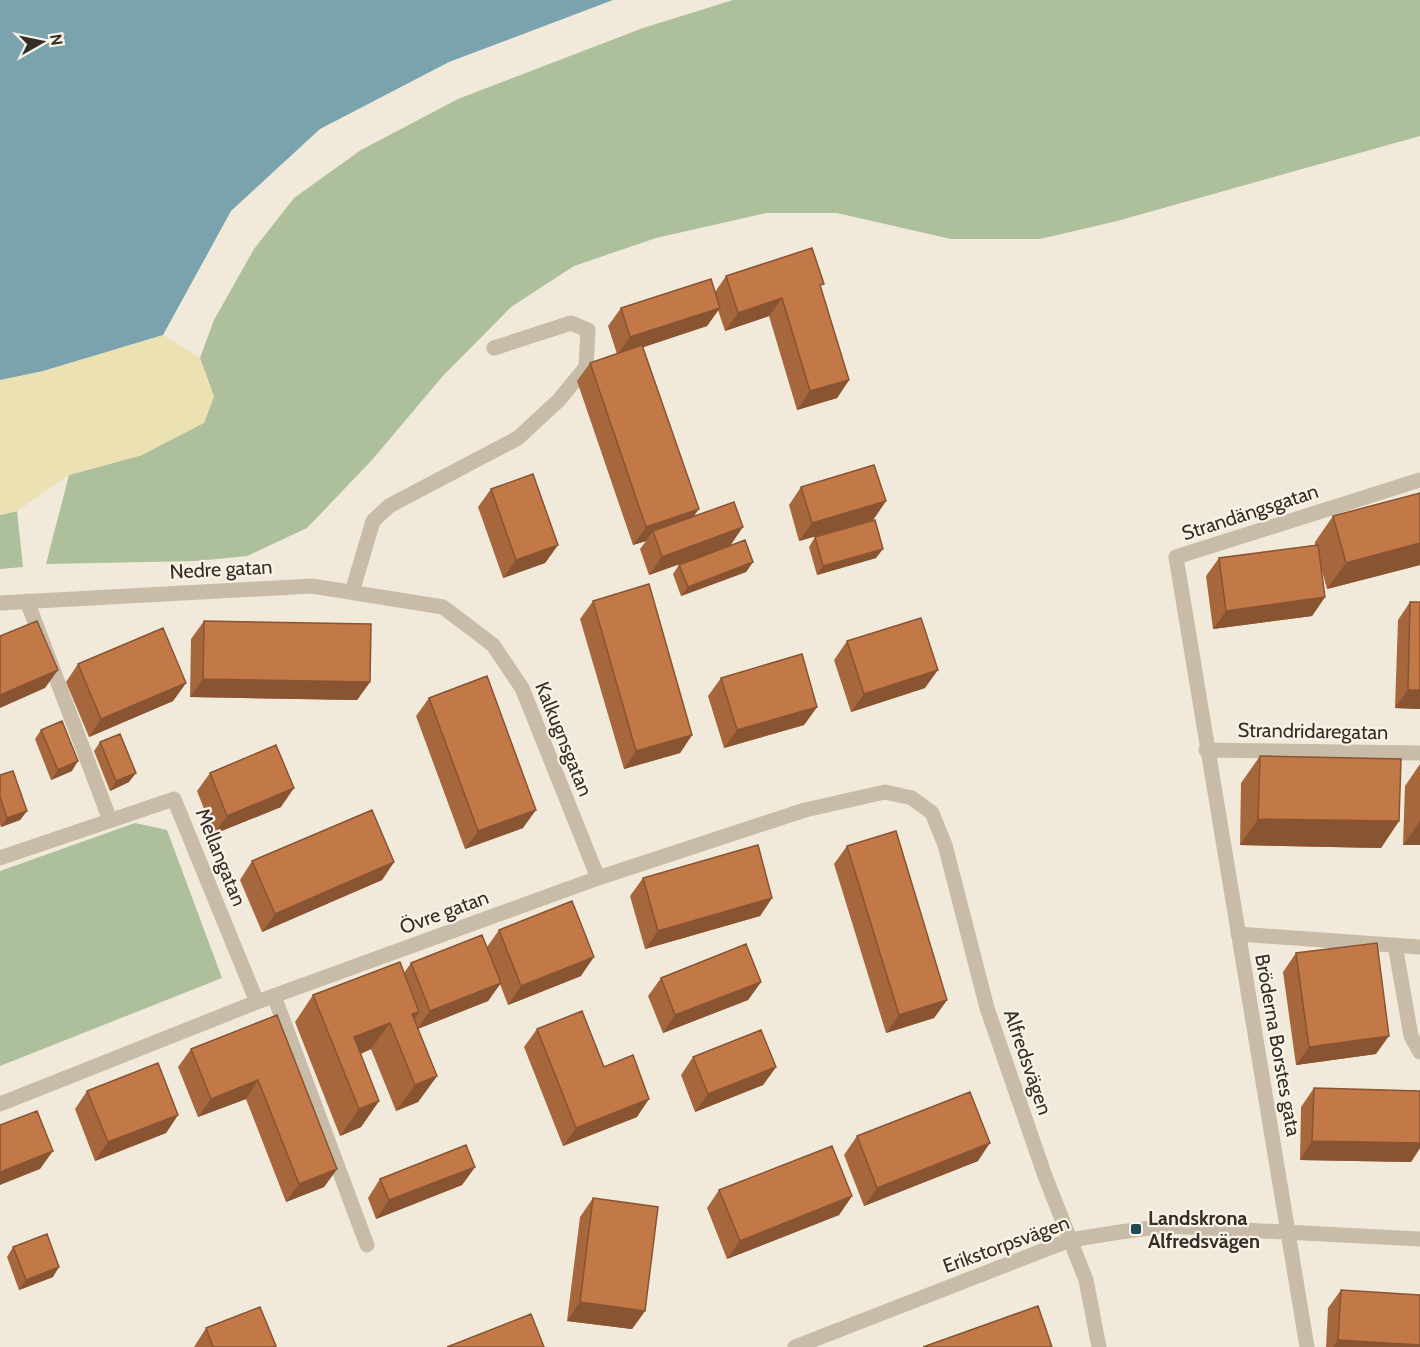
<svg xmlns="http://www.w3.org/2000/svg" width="1420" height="1347" font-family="Cabin,sans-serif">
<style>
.green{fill:#adbf9b}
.sand{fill:#ebe1b2}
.water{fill:#7aa3ad}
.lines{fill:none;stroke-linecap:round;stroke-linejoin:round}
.minor{stroke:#c8bba7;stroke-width:15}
.wall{fill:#a7673d}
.shaded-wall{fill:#885432}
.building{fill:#c27847;stroke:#885432;stroke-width:1.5}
.poi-dot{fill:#1e4955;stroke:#f9f3e7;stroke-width:2}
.labels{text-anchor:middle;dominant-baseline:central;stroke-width:4.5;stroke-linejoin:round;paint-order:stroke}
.street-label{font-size:20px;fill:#352e27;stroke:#f9f3e7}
.poi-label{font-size:20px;font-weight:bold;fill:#352e27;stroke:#f9f3e7;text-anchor:start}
</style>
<rect width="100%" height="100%" fill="#f1eada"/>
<path class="green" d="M 733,0 L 1420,0 L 1420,136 L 1117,221 L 1040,239 L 951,239 L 837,213 L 766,213 L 656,238 L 574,266 L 511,307 L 442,377 L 372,460 L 307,528 L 247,556 L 196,561 L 46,564 L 69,475 L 142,455 L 214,397 L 200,358 L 214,320 L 254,249 L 294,198 L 361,150 L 458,99 L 643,28 Z
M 17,511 L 23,567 L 0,569 L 0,515 Z
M 135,823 L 167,830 L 222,978 L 0,1066 L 0,871 Z"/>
<path class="sand" d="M 163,335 L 200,358 L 214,397 L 204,423 L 142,455 L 69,475 L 17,511 L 0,515 L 0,380 L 43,371 Z"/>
<path class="water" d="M 0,0 L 613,0 L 449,62 L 320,129 L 231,211 L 163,335 L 43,371 L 0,380 Z"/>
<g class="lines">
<path class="minor" d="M 352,592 L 373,521 L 389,506 L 518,438 L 559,400 L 586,367 L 588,330 L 571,323 L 494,348
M 27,601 L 110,820
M 0,603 L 312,586 L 443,607 L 493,645 L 522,688 L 598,878
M 1206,750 L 1420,753
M 0,858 L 174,799 L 257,1002
M 1238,934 L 1420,947
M 1395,945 L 1411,1036 L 1420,1052
M 274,996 L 367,1245
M 0,1104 L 257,1002 L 598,878 L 805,810 L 885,792 L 912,798 L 932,813 L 945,845 L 987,1008 L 1045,1176 L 1086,1280 L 1099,1347
M 795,1347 L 1070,1240 L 1120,1232 L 1166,1226 L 1420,1239
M 1307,1347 L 1176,557 L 1420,480"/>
</g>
<path class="wall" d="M 726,276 L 821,288 L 849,380 L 837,398 L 797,410 L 769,316 L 725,331 L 718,310 L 707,326 L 643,347 L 699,509 L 693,516 L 730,546 L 753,562 L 746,572 L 681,596 L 673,574 L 679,565 L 728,547 L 649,575 L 640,549 L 646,541 L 633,545 L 577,381 L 590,363 L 617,354 L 608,326 L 621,308 L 715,292 Z
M 801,487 L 886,501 L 873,520 L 799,541 L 789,505 Z
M 491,489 L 558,545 L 545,563 L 503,578 L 478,507 Z
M 1420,493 L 1420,565 L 1327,589 L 1320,564 L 1325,597 L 1312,616 L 1213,629 L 1206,576 L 1219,558 L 1315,545 L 1315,542 L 1333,516 Z
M 815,537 L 876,558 L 817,575 L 809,547 Z
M 593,601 L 692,735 L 680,753 L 624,769 L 580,619 Z
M 1410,602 L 1420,602 L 1420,709 L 1395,708 L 1398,620 Z
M 204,621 L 370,682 L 357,700 L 190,697 L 191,639 Z
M 847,641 L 925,688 L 851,712 L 834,660 Z
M 78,664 L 186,683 L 173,701 L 89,737 L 66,682 Z
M 721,678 L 817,707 L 804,725 L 724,748 L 708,696 Z
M 429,698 L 523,828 L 465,849 L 416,716 Z
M 41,730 L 72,771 L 51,780 L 35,739 Z
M 100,742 L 129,782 L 110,791 L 94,751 Z
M 1260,756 L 1399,821 L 1381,848 L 1240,845 L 1241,783 Z
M 1420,764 L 1420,845 L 1403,845 L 1405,786 Z
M 210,773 L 281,807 L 214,834 L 197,791 Z
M 0,775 L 27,811 L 20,820 L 1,827 L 0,825 Z
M 847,846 L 947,1000 L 934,1018 L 886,1033 L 834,864 Z
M 252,861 L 394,862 L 382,880 L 262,932 L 240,880 Z
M 643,878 L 772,898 L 760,916 L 645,949 L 630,896 Z
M 499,930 L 581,976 L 508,1005 L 500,984 L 488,1001 L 418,1029 L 437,1076 L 418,1102 L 396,1111 L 371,1049 L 361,1054 L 379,1101 L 361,1127 L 340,1136 L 295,1022 L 313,995 L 404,973 L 411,963 L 487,947 Z
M 1296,953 L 1376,1054 L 1296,1065 L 1283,972 Z
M 661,978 L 761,982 L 748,1000 L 663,1033 L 648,996 Z
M 277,1015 L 337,1169 L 324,1187 L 286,1202 L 246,1099 L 198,1117 L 178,1067 L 191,1049 Z
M 537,1029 L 604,1067 L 637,1117 L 563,1146 L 524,1047 Z
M 693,1057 L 776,1067 L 763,1085 L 695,1112 L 681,1075 Z
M 1314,1088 L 1420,1091 L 1420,1148 L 1411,1162 L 1300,1160 L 1301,1107 Z
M 87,1091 L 178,1115 L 166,1133 L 95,1161 L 75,1109 Z
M 857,1136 L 978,1161 L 864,1206 L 844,1155 Z
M 475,1167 L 462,1185 L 376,1219 L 368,1198 L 380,1179 Z
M 719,1190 L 852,1196 L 839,1215 L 727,1259 L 707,1208 Z
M 593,1198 L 645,1311 L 632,1329 L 567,1321 L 580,1217 Z
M 13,1247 L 53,1277 L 19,1290 L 7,1257 Z
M 1341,1290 L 1420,1347 L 1326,1347 L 1328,1308 Z
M 206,1328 L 275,1347 L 194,1347 Z"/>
<path class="shaded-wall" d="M 782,298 L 769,316 L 725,331 L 738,313 Z
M 720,308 L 707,326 L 617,356 L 630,337 Z
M 849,380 L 837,398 L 797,410 L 810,391 Z
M 886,501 L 873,520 L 799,541 L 812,523 Z
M 699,509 L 686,527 L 653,531 L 646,541 L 633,545 L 646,527 Z
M 743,527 L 730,546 L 649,575 L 662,557 Z
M 1420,543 L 1420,565 L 1327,589 L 1346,563 Z
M 558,545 L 545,563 L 503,578 L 516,560 Z
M 883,549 L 876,558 L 817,575 L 823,566 Z
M 753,562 L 746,572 L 681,596 L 688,587 Z
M 1325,597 L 1312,616 L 1213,629 L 1226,611 Z
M 58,670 L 45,688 L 0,708 L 0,695 Z
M 938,670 L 925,688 L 851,712 L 864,694 Z
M 203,679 L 370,682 L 357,700 L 190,697 Z
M 186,683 L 173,701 L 89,737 L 101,719 Z
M 1408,690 L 1420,690 L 1420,709 L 1395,708 Z
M 817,707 L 804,725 L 724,748 L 737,730 Z
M 692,735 L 680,753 L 624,769 L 636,751 Z
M 78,761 L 72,771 L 51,780 L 58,770 Z
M 136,773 L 129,782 L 110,791 L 116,781 Z
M 294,788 L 281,807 L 214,834 L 227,816 Z
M 536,810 L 523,828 L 465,849 L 478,831 Z
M 27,811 L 20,820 L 1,827 L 7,818 Z
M 1258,819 L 1399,821 L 1381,848 L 1240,845 Z
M 1420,821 L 1420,845 L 1403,845 Z
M 394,862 L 382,880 L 262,932 L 275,914 Z
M 772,898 L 760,916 L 645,949 L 658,931 Z
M 594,957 L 581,976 L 508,1005 L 521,986 Z
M 761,982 L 748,1000 L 663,1033 L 675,1015 Z
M 501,983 L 488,1001 L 417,1029 L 430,1011 Z
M 947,1000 L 934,1018 L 886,1033 L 899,1015 Z
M 419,1012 L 401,1038 L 412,1014 Z
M 390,1023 L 371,1049 L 340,1062 L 354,1037 Z
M 1389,1036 L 1376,1054 L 1296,1065 L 1309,1047 Z
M 776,1067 L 763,1085 L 695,1112 L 708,1094 Z
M 437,1076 L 418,1102 L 396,1111 L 415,1085 Z
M 258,1080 L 246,1099 L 198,1117 L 211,1099 Z
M 649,1099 L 637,1117 L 563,1146 L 576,1128 Z
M 379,1101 L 361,1127 L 340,1136 L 359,1109 Z
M 178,1115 L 166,1133 L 95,1161 L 108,1142 Z
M 1312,1141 L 1420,1143 L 1420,1148 L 1411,1162 L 1300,1160 Z
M 990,1143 L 978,1161 L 864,1206 L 877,1188 Z
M 53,1151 L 40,1169 L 0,1185 L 0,1172 Z
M 475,1167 L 462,1185 L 376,1219 L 389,1200 Z
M 337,1169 L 324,1187 L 286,1202 L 299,1184 Z
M 852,1196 L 839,1215 L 727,1259 L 740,1241 Z
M 59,1267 L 53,1277 L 19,1290 L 26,1280 Z
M 580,1302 L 645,1311 L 632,1329 L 567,1321 Z
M 1338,1340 L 1420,1345 L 1420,1347 L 1333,1347 Z"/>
<path class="building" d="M 812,248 L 824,284 L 820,285 L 849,380 L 810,391 L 782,298 L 738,313 L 726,276 Z
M 711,279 L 720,308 L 630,337 L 621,308 Z
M 642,345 L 699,509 L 646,527 L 590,363 Z
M 874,465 L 886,501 L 812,523 L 801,487 Z
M 533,474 L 558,545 L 516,560 L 491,489 Z
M 1420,493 L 1420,543 L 1346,563 L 1333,516 Z
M 734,502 L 743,527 L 662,557 L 653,531 Z
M 875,520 L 883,549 L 823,566 L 815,537 Z
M 745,540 L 753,562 L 688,587 L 679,565 Z
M 1318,545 L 1325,597 L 1226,611 L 1219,558 Z
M 649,584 L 692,735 L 636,751 L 593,601 Z
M 1410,602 L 1420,602 L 1420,690 L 1408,690 Z
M 921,618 L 938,670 L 864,694 L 847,641 Z
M 37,621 L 58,670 L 0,695 L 0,636 Z
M 204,621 L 371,624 L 370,682 L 203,679 Z
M 163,628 L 186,683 L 101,719 L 78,664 Z
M 802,654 L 817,707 L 737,730 L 721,678 Z
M 487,676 L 536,810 L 478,831 L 429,698 Z
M 62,721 L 78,761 L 58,770 L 41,730 Z
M 120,734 L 136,773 L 116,781 L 100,742 Z
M 276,745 L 294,788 L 227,816 L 210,773 Z
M 1260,756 L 1401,759 L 1399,821 L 1258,819 Z
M 13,771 L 27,811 L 7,818 L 0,797 L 0,775 Z
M 372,810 L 394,862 L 275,914 L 252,861 Z
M 896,831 L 947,1000 L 899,1015 L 847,846 Z
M 758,845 L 772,898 L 658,931 L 643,878 Z
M 572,901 L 594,957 L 521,986 L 499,930 Z
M 482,935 L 501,983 L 430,1011 L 411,963 Z
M 1377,943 L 1389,1036 L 1309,1047 L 1296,953 Z
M 746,944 L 761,982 L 675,1015 L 661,978 Z
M 400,962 L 419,1012 L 412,1014 L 437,1076 L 415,1085 L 390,1023 L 354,1037 L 379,1101 L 359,1109 L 313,995 Z
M 582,1011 L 604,1067 L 633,1055 L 649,1099 L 576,1128 L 537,1029 Z
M 277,1015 L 337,1169 L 299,1184 L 258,1080 L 211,1099 L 191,1049 Z
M 761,1030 L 776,1067 L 708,1094 L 693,1057 Z
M 158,1063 L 178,1115 L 108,1142 L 87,1091 Z
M 1314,1088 L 1420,1091 L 1420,1143 L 1312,1141 Z
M 970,1092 L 990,1143 L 877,1188 L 857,1136 Z
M 37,1111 L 53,1151 L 0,1172 L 0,1125 Z
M 466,1145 L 475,1167 L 389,1200 L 380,1179 Z
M 832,1146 L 852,1196 L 740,1241 L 719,1190 Z
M 593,1198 L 658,1207 L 645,1311 L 580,1302 Z
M 47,1234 L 59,1267 L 26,1280 L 13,1247 Z
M 1341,1290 L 1420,1295 L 1420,1345 L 1338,1340 Z
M 1038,1306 L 1052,1347 L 923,1347 Z
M 260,1307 L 276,1346 L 272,1347 L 213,1347 L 206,1328 Z
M 531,1314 L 544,1347 L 447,1347 Z"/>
<rect class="poi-dot" x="1130" y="1223" width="12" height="12" rx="3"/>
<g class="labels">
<g class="street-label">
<text transform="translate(1250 512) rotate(-18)">Strandängsgatan</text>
<text transform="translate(221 569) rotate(-3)">Nedre gatan</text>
<text transform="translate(1313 731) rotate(1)">Strandridaregatan</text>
<text transform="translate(564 739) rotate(68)">Kalkugnsgatan</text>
<text transform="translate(221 857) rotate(68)">Mellangatan</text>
<text transform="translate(444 912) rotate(-20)">Övre gatan</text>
<text transform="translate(1278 1045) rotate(80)">Bröderna Borstes gata</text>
<text transform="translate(1028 1062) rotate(71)">Alfredsvägen</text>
<text transform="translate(1006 1244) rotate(-20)">Erikstorpsvägen</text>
</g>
<g class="poi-label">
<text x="1148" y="1218">Landskrona<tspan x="1148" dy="23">Alfredsvägen</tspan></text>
</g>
</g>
<g transform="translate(42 42) rotate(81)" stroke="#f9f3e7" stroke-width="4.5" paint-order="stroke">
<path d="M0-4.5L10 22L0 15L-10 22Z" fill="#352e27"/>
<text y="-9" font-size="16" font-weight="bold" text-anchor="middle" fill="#352e27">N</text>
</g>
</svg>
